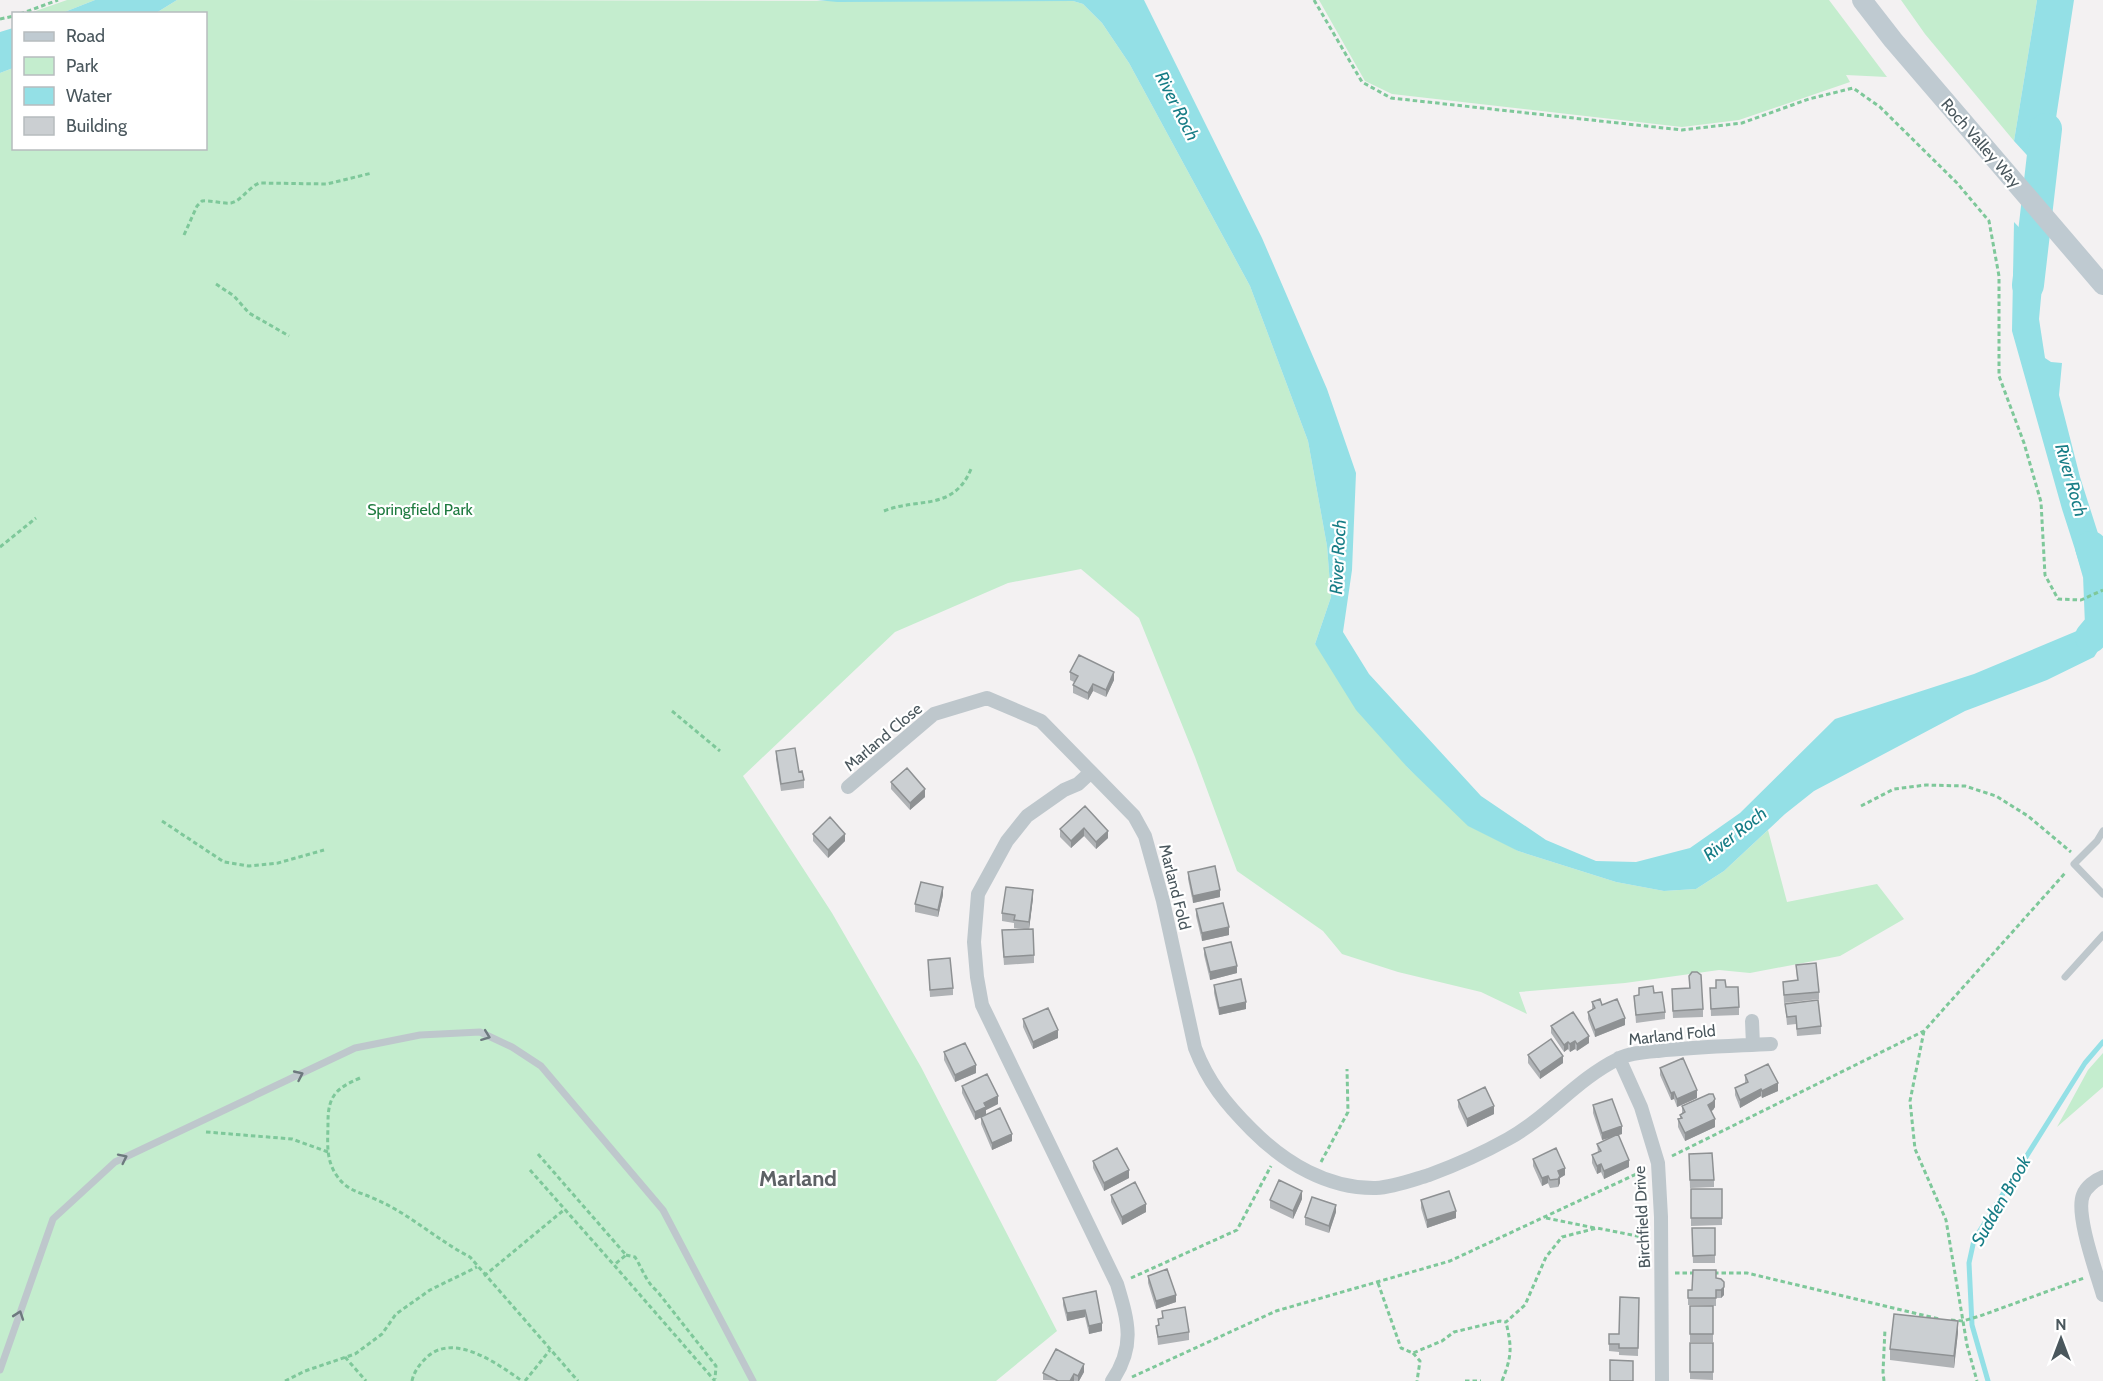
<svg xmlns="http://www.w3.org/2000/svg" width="2103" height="1381" font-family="Cabin,sans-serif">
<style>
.green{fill:#c4edce}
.water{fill:#94e0e6}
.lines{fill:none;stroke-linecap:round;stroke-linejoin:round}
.stream{stroke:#94e0e6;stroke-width:5}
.river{stroke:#94e0e6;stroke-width:32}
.path{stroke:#7ec89a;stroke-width:3;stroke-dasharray:4.5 3;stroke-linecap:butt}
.service{stroke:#bec7cc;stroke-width:7}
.minor{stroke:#bec7cc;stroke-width:14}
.secondary{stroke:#bfcad1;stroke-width:20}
.wall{fill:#afb2b5}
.shaded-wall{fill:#8e9193}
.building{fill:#cbcfd2;stroke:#8e9193;stroke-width:1.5}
.oneway{stroke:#6d797e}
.labels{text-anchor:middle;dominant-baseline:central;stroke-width:4.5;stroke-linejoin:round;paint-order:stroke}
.street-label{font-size:16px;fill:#4a575d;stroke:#fff}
.park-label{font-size:16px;fill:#1f7b40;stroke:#fff}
.water-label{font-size:18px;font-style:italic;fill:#177d86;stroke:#fff}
.district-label{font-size:22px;font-weight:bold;fill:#5e6266;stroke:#fff}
</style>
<rect width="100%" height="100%" fill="#f3f1f2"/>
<path class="green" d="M 67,0 L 95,0 L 62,13 L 27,14 Z
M 177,0 L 1073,1 L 1083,4 L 1102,23 L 1129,63 L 1250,286 L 1308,441 L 1327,546 L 1331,597 L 1315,644 L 1408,768 L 1436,793 L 1518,851 L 1616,882 L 1664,891 L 1696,889 L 1724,871 L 1768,830 L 1787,902 L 1877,884 L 1904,919 L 1840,956 L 1750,973 L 1719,970 L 1625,983 L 1519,992 L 1527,1014 L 1481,992 L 1398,972 L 1342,954 L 1323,931 L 1237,871 L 1195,757 L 1139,618 L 1081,569 L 1008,583 L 895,632 L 743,776 L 832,913 L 921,1067 L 1057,1331 L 996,1381 L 0,1381 L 0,73 L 13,68 L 14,148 L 206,148 L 206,14 L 156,13 Z
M 1319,0 L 1829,0 L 1887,77 L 1846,75 L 1850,82 L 1739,120 L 1682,127 L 1392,94 L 1365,81 Z
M 1901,0 L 2037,0 L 2014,141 L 1925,34 Z
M 2103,1053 L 2103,1087 L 2057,1127 L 2088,1070 Z"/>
<path class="water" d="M 95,0 L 177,0 L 156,13 L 62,13 Z
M 817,0 L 1144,0 L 1262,238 L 1327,389 L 1356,473 L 1352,570 L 1343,632 L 1369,674 L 1481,796 L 1546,840 L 1596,861 L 1636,862 L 1690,848 L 1740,813 L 1835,719 L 1974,674 L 2084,628 L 2089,604 L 2103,597 L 2103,643 L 2094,657 L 2047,680 L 1965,711 L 1814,791 L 1785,814 L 1724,871 L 1696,889 L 1664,891 L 1616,882 L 1518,851 L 1468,826 L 1408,768 L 1356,710 L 1315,644 L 1331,597 L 1327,546 L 1308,441 L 1250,286 L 1129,63 L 1102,23 L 1083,4 L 1073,1 L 837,2 Z
M 2037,0 L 2074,0 L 2047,177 L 2014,141 Z
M 13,28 L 13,68 L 0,73 L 0,32 Z
M 2014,222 L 2045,255 L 2039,319 L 2045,358 L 2051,362 L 2062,363 L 2059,395 L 2080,477 L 2103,549 L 2103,587 L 2089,593 L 2062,509 L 2012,331 Z"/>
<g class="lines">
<path class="stream" d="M 1988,1381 L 1972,1325 L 1969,1263 L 1974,1240 L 2085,1063 L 2103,1042"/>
<path class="river" d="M 2028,285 L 2046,129
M 2091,547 L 2099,575 L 2101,625 L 2091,637"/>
<path class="path" d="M 1314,0 L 1362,82 L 1391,98 L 1682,130 L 1742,123 L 1809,99 L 1853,88 L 1880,107 L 1957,183 L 1989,221 L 1999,276 L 1999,376 L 2024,443 L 2041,502 L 2045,575 L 2058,599 L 2081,600 L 2103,590
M 20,14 L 58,0
M 0,19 L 14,16
M 184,235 L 197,206 L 202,201 C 211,200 223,204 231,203 C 241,201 248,188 259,183 L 327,184 L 372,173
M 216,284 L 234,296 L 249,313 L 289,336
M 884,511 C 918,497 953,512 971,469
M 0,547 L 36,518
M 672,711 L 720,751
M 1861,806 L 1894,789 L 1926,785 L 1965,786 L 1996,796 L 2028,816 L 2071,852
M 162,821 L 224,862 L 249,866 L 278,863 L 324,850
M 1924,1031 L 1910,1101 L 1915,1149 L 1946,1220 L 1967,1345 L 1977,1381
M 360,1078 C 337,1088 328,1095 328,1122 C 328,1141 325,1159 337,1176 C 347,1191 360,1192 375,1199 C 410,1214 437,1240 470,1257 L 578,1381
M 206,1132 L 292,1139 L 328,1152
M 538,1154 L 626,1255 L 614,1265 L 715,1381
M 1672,1156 L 1924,1031 L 2066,872
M 1321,1162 L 1348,1112 L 1347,1069
M 530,1170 L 614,1265
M 1546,1218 L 1595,1228
M 626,1255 L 635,1257 C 643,1270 646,1282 657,1291 L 716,1366 L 715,1379
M 1675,1273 L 1695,1273
M 1714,1273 L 1747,1273 L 1939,1319
M 484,1276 L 565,1209
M 1131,1278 L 1237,1230 L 1271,1166
M 1378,1283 L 1401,1348 L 1413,1353 L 1442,1341 L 1454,1332 L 1500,1321 L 1506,1322 L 1525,1305 L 1546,1257 L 1562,1237 L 1597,1228 L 1647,1238
M 1951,1320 L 1963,1321 L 1980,1316 L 2084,1278
M 1413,1353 L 1420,1361 L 1417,1381
M 345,1357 L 366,1381
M 1132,1377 L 1276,1311 L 1450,1261 L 1645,1170
M 285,1381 L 305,1371 L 355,1354 L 382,1334 L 396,1314 L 430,1290 L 477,1267
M 412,1381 C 414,1371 420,1364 427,1357 C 454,1332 498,1364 522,1381
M 525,1381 L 550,1350
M 1465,1381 L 1481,1381
M 1502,1381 C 1512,1356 1512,1348 1506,1322
M 1884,1381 L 1883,1372 L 1885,1329"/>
<path class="service" d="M 2103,831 L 2097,841 L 2074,864 L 2103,894
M 2065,977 L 2103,935
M 0,1370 L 53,1219 L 115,1162 L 355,1048 L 420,1035 L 480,1032 L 512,1047 L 541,1066 L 663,1210 L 753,1381"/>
<path class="minor" d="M 848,787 L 934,714 L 987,698 L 1041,721 L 1091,772
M 1752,1021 L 1753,1045
M 1619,1058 L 1641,1107 L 1658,1163 L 1661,1217 L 1662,1381
M 2103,1177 C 2095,1180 2086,1187 2083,1195 C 2075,1214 2097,1274 2103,1295
M 1112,1381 C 1136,1346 1128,1321 1117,1284 L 982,1005 L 977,977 L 974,942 L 978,894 L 1007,841 L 1027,816 L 1064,790 L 1078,784 L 1091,772 L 1134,816 L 1145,836 L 1163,901 L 1195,1048 C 1208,1082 1226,1104 1252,1130 C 1285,1163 1328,1189 1376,1188 C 1394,1187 1412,1180 1429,1175 C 1456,1165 1483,1153 1508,1139 C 1548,1117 1577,1079 1618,1059 C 1629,1053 1645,1052 1658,1051 C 1695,1047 1733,1046 1771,1044"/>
<path class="secondary" d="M 1862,0 L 1893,40 L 2103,285"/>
</g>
<path class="wall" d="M 1070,672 L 1114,680 L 1106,697 L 1093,691 L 1088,700 L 1073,693 L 1073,685 L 1074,682 L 1070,680 Z
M 776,751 L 799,772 L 804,780 L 804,788 L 781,791 L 776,759 Z
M 891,782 L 925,797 L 910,810 L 891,789 Z
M 1085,806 L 1108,838 L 1096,849 L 1084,836 L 1071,848 L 1060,837 L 1060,829 Z
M 813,834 L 845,841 L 828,858 L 813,841 Z
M 1188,872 L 1220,897 L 1193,903 L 1188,879 Z
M 943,895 L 938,917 L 915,912 L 915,904 Z
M 1033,898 L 1029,929 L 1034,955 L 1034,963 L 1004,965 L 1002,938 L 1024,929 L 1014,928 L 1014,923 L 1002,921 L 1002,913 Z
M 1196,909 L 1229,935 L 1202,941 L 1196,916 Z
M 1204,948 L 1237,973 L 1210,980 L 1204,955 Z
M 928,960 L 953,988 L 953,995 L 930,997 Z
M 1796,965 L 1819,992 L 1819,999 L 1784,1003 L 1783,982 L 1797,980 Z
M 1689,976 L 1703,1009 L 1703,1017 L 1673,1018 L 1672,997 L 1689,988 Z
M 1716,980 L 1726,987 L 1739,1007 L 1739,1015 L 1711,1016 L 1710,988 L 1716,988 Z
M 1214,985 L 1246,1009 L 1219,1015 L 1214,993 Z
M 1639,988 L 1654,993 L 1665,1012 L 1665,1019 L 1636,1023 L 1634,996 L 1639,995 Z
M 1592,1002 L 1602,1005 L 1625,1025 L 1595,1037 L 1588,1019 L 1588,1012 L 1592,1010 Z
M 1785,1004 L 1821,1026 L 1821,1034 L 1797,1036 L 1796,1024 L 1787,1025 Z
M 1023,1019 L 1058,1038 L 1033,1049 L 1023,1027 Z
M 1551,1026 L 1589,1043 L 1577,1051 L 1575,1049 L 1570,1052 L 1568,1049 L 1564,1052 L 1551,1033 Z
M 944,1052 L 976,1073 L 955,1082 L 944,1060 Z
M 1528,1055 L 1563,1063 L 1540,1079 L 1528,1063 Z
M 1660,1068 L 1697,1098 L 1677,1107 L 1674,1099 L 1671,1100 L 1660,1075 Z
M 1745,1075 L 1778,1091 L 1762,1098 L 1761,1096 L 1740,1108 L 1735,1095 L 1735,1088 L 1745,1083 Z
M 962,1086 L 998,1104 L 986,1110 L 986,1114 L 1012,1141 L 992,1150 L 981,1124 L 981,1117 L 975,1120 L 962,1093 Z
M 1458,1100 L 1494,1114 L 1467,1127 L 1458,1107 Z
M 1593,1105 L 1622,1134 L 1618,1135 L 1629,1167 L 1604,1179 L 1601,1172 L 1597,1174 L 1592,1163 L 1592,1155 L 1598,1152 L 1597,1144 L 1612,1137 L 1602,1140 L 1593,1113 Z
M 1682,1106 L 1715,1107 L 1713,1110 L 1711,1111 L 1715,1127 L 1685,1141 L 1678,1127 L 1678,1119 L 1680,1118 L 1680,1115 L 1682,1114 Z
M 1689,1154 L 1714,1180 L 1714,1187 L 1690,1188 Z
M 1533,1159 L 1565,1175 L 1560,1178 L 1560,1183 L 1558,1187 L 1550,1188 L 1548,1183 L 1542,1186 L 1533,1166 Z
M 1093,1161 L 1129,1178 L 1104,1191 L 1093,1168 Z
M 1691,1189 L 1722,1189 L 1722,1225 L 1691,1226 Z
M 1111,1195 L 1146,1212 L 1122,1225 L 1111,1202 Z
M 1302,1199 L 1293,1219 L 1270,1208 L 1270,1200 Z
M 1421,1200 L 1456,1218 L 1427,1228 L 1421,1208 Z
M 1336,1212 L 1329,1233 L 1305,1225 L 1305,1217 Z
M 1692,1228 L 1715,1228 L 1715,1263 L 1693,1263 Z
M 1148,1276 L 1176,1302 L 1156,1309 L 1148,1283 Z
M 1716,1278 L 1724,1295 L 1721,1298 L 1716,1298 L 1716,1306 L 1688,1305 L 1688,1290 L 1692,1290 Z
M 1096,1291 L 1102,1331 L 1089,1334 L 1085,1317 L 1067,1321 L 1063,1305 L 1063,1298 Z
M 1639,1298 L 1638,1356 L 1619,1355 L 1619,1352 L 1609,1351 L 1609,1334 L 1619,1334 Z
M 1690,1306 L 1713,1306 L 1713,1342 L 1690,1342 Z
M 1162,1311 L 1189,1332 L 1189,1340 L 1158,1345 L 1156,1326 L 1158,1325 L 1158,1319 L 1162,1319 Z
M 1958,1332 L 1954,1368 L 1890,1360 L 1890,1349 Z
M 1690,1343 L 1713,1343 L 1713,1380 L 1690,1379 Z
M 1084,1372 L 1079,1381 L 1043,1380 L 1043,1373 Z"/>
<path class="shaded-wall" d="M 1114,672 L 1114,680 L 1106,697 L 1106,690 Z
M 1093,684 L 1093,691 L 1088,700 L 1088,693 Z
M 925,789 L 925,797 L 910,810 L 910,803 Z
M 1084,828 L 1084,836 L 1071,848 L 1071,841 Z
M 1108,831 L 1108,838 L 1096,849 L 1096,842 Z
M 845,834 L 845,841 L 828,858 L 828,850 Z
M 943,887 L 943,895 L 938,917 L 938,910 Z
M 1033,890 L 1033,898 L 1029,930 L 1029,922 Z
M 1220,890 L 1220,897 L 1193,903 L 1193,896 Z
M 1229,927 L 1229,935 L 1202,941 L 1202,933 Z
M 1237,966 L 1237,973 L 1210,980 L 1210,972 Z
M 1246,1002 L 1246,1009 L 1219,1015 L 1219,1008 Z
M 1625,1018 L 1625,1025 L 1595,1037 L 1595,1030 Z
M 1058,1030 L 1058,1038 L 1033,1049 L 1033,1042 Z
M 1589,1036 L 1589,1043 L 1577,1051 L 1577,1044 Z
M 1575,1041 L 1575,1049 L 1570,1052 L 1570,1044 Z
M 1568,1042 L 1568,1049 L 1564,1052 L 1564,1045 Z
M 1563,1056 L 1563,1063 L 1540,1079 L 1540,1072 Z
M 976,1065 L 976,1073 L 955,1082 L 955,1075 Z
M 1778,1083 L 1778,1091 L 1762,1098 L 1762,1091 Z
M 1761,1089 L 1761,1096 L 1740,1108 L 1740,1100 Z
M 1697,1090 L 1697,1098 L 1677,1107 L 1677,1099 Z
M 1674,1092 L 1674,1099 L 1671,1100 L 1671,1093 Z
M 998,1096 L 998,1104 L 986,1110 L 986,1115 L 975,1120 L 975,1112 L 984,1103 Z
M 1715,1099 L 1715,1107 L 1713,1110 L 1708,1113 L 1708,1105 Z
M 1494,1106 L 1494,1114 L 1467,1127 L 1467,1119 Z
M 1715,1119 L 1715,1127 L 1685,1141 L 1685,1133 Z
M 1622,1126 L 1622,1134 L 1602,1140 L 1602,1133 Z
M 1012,1134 L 1012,1141 L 992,1150 L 992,1143 Z
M 1629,1160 L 1629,1167 L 1604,1179 L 1604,1171 Z
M 1601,1164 L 1601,1172 L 1597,1174 L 1597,1166 Z
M 1565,1168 L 1565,1175 L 1560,1178 L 1560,1183 L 1558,1187 L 1558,1171 Z
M 1129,1170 L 1129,1178 L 1104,1191 L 1104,1183 Z
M 1548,1176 L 1548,1183 L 1542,1186 L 1542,1178 Z
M 1302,1191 L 1302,1199 L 1293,1219 L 1293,1211 Z
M 1146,1204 L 1146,1212 L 1122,1225 L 1122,1217 Z
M 1336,1205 L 1336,1212 L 1329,1233 L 1329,1226 Z
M 1456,1211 L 1456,1218 L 1427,1228 L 1427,1220 Z
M 1724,1287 L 1724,1295 L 1721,1298 L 1721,1290 Z
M 1176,1295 L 1176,1302 L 1156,1309 L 1156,1301 Z
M 1085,1310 L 1085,1317 L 1067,1321 L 1067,1313 Z
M 1958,1321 L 1958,1332 L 1954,1368 L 1954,1356 Z
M 1102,1323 L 1102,1331 L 1089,1334 L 1089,1326 Z
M 1084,1364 L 1084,1372 L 1079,1381 L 1078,1381 L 1078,1376 Z
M 1074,1374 L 1074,1381 L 1070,1381 Z"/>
<path class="building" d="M 1079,655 L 1114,672 L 1106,690 L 1093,684 L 1088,693 L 1073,685 L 1078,676 L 1070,672 Z
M 795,748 L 799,772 L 802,771 L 804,780 L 781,784 L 776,751 Z
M 907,768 L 925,789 L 910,803 L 891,782 Z
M 1085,806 L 1108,831 L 1096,842 L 1084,828 L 1071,841 L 1060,829 Z
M 830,817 L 845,834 L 828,850 L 813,834 Z
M 1215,866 L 1220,890 L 1193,896 L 1188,872 Z
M 921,882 L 943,887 L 938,910 L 915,904 Z
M 1006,887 L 1033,890 L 1029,922 L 1014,920 L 1015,915 L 1002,913 Z
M 1223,903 L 1229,927 L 1202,933 L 1196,909 Z
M 1033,929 L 1034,955 L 1004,957 L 1002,930 Z
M 1231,942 L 1237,966 L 1210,972 L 1204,948 Z
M 950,958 L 953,988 L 930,990 L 928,960 Z
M 1816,963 L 1819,992 L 1784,995 L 1783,982 L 1798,980 L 1796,965 Z
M 1692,972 L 1697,972 L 1701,975 L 1703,1009 L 1673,1011 L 1672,989 L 1690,988 L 1689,976 Z
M 1241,979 L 1246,1002 L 1219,1008 L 1214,985 Z
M 1716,980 L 1725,980 L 1726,987 L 1738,987 L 1739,1007 L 1711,1009 L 1710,988 L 1716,988 Z
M 1653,986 L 1654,993 L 1662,992 L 1665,1012 L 1636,1015 L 1634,996 L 1639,995 L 1639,988 Z
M 1600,999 L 1602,1005 L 1617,999 L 1625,1018 L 1595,1030 L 1588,1012 L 1595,1008 L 1592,1002 Z
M 1818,1000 L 1821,1026 L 1797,1029 L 1796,1016 L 1787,1017 L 1785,1004 Z
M 1048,1008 L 1058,1030 L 1033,1042 L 1023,1019 Z
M 1573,1012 L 1589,1036 L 1577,1044 L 1575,1041 L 1570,1044 L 1568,1042 L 1564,1045 L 1551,1026 Z
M 1551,1039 L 1563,1056 L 1540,1072 L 1528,1055 Z
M 965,1043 L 976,1065 L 955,1075 L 944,1052 Z
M 1683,1058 L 1697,1090 L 1677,1099 L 1674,1092 L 1671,1093 L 1660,1068 Z
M 1768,1064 L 1778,1083 L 1762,1091 L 1761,1089 L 1740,1100 L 1735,1088 L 1748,1082 L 1745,1075 Z
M 987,1074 L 998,1096 L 984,1103 L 986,1107 L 975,1112 L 962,1086 Z
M 1485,1087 L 1494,1106 L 1467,1119 L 1458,1100 Z
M 1709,1094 L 1713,1094 L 1715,1099 L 1713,1102 L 1708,1105 L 1715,1119 L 1685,1133 L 1678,1119 L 1682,1118 L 1680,1115 L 1685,1112 L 1682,1106 Z
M 1612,1099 L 1622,1126 L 1602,1133 L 1593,1105 Z
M 1000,1108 L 1012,1134 L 992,1143 L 981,1117 Z
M 1618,1134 L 1629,1160 L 1604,1171 L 1601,1164 L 1597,1166 L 1592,1155 L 1601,1151 L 1597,1144 Z
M 1117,1148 L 1129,1170 L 1104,1183 L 1093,1161 Z
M 1556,1148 L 1565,1168 L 1558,1171 L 1560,1176 L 1558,1179 L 1550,1180 L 1548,1176 L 1542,1178 L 1533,1159 Z
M 1712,1153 L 1714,1180 L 1690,1180 L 1689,1154 Z
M 1279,1180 L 1302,1191 L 1293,1211 L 1270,1200 Z
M 1135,1182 L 1146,1204 L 1122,1217 L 1111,1195 Z
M 1691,1189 L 1722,1189 L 1722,1218 L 1691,1218 Z
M 1449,1191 L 1456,1211 L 1427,1220 L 1421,1200 Z
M 1312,1197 L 1336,1205 L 1329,1226 L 1305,1217 Z
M 1692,1228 L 1715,1228 L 1715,1255 L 1693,1256 Z
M 1167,1269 L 1176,1295 L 1156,1301 L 1148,1276 Z
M 1693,1270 L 1716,1270 L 1716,1278 L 1721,1279 L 1724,1282 L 1724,1287 L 1721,1290 L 1716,1290 L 1716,1298 L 1688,1298 L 1688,1290 L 1692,1290 Z
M 1096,1291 L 1102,1323 L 1089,1326 L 1085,1310 L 1067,1313 L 1063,1298 Z
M 1620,1297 L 1639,1298 L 1638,1348 L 1619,1348 L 1619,1344 L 1609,1344 L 1609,1334 L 1619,1334 Z
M 1690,1306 L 1713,1306 L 1713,1334 L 1690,1334 Z
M 1185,1307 L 1189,1332 L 1158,1337 L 1156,1326 L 1159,1325 L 1158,1319 L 1163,1318 L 1162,1311 Z
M 1894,1314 L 1958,1321 L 1954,1356 L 1890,1349 Z
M 1690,1343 L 1713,1343 L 1713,1372 L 1690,1372 Z
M 1056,1349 L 1084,1364 L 1078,1376 L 1074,1374 L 1070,1381 L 1058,1381 L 1043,1373 Z
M 1610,1360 L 1633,1361 L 1633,1381 L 1610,1381 Z"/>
<defs><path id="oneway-chevron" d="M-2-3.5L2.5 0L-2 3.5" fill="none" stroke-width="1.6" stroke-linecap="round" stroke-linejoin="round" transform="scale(1.5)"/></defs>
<g class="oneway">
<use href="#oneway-chevron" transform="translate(486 1036) rotate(21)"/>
<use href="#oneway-chevron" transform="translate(299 1075) rotate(-25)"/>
<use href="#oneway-chevron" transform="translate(123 1158) rotate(-26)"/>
<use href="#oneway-chevron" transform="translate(19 1315) rotate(-71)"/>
</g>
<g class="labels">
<g class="street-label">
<text transform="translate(1981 143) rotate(49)">Roch Valley Way</text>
<text transform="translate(883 737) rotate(-40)">Marland Close</text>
<text transform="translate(1175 887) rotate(76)">Marland Fold</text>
<text transform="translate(1672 1035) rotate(-6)">Marland Fold</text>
<text transform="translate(1642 1217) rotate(-93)">Birchfield Drive</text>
</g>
<g class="park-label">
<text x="420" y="509">Springfield Park</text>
</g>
<g class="water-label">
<text transform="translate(1177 106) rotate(63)">River Roch</text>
<text transform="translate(2071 480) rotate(74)">River Roch</text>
<text transform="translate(1338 557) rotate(-87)">River Roch</text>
<text transform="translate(1735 834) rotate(-38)">River Roch</text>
<text transform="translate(2001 1201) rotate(-60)">Sudden Brook</text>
</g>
<g class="district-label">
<text x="798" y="1178">Marland</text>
</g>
</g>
<rect x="12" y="12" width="195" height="138" fill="#ffffff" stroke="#b7bcbe" stroke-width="1.5"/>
<rect x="24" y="32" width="30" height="9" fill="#bfcad1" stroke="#b7bcbe" stroke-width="1.5"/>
<text x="66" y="42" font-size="18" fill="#4a575d">Road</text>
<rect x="24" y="57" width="30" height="18" fill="#c4edce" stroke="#b7bcbe" stroke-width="1.5"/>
<text x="66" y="72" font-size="18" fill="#4a575d">Park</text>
<rect x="24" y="87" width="30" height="18" fill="#94e0e6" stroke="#b7bcbe" stroke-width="1.5"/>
<text x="66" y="102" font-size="18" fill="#4a575d">Water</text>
<rect x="24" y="117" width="30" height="18" fill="#cbcfd2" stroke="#b7bcbe" stroke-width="1.5"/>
<text x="66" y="132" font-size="18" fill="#4a575d">Building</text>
<g transform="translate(2061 1339)" stroke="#ffffff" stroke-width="4.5" paint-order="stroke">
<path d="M0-4.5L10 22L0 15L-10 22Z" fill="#4a575d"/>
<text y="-9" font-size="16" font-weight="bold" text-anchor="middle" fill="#4a575d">N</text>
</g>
</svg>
